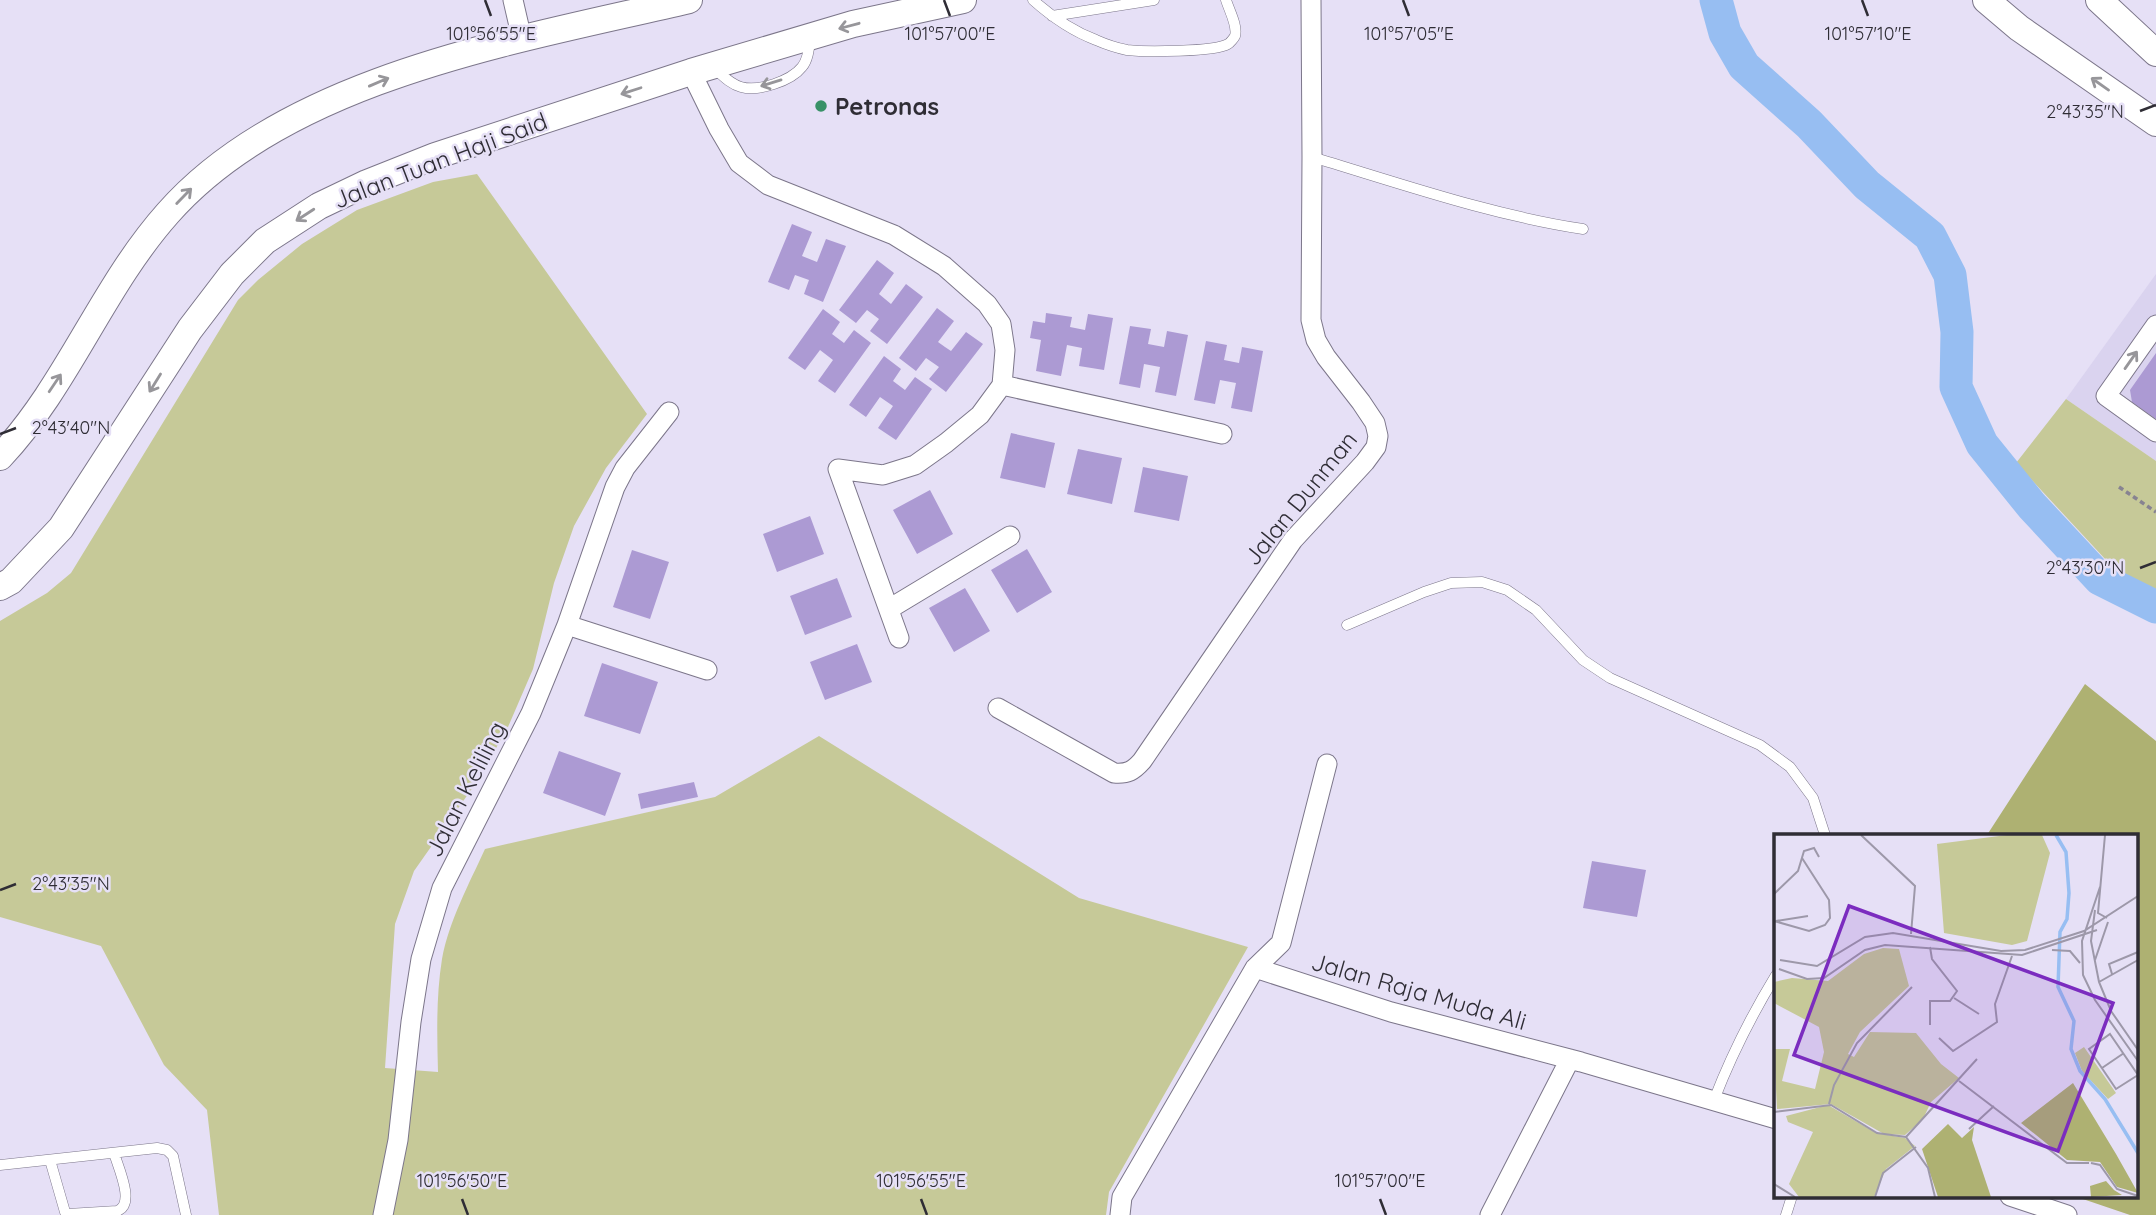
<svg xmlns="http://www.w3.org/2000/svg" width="2156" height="1215" font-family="Quicksand,sans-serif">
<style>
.built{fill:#dad3ef}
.green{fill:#c6c998}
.forest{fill:#aeb172}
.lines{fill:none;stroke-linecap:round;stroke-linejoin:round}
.river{stroke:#97bef2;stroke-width:33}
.building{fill:#ac9ad3}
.lane-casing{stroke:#7c768a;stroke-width:11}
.street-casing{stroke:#7c768a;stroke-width:21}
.secondary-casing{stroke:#7c768a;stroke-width:28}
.path{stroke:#878391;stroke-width:3.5;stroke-dasharray:5 3.5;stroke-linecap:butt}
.lane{stroke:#fff;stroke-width:10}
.street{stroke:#fff;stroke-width:19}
.secondary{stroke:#fff;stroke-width:26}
.oneway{stroke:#97969a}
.ticks{fill:none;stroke:#2f2d35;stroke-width:2.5}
.poi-dot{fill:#389167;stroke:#e6e0f6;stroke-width:2.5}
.labels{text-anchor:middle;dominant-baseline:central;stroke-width:5;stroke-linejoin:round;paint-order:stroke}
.poi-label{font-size:24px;font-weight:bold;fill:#2f2d35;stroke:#e6e0f6;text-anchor:start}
.street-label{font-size:24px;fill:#2f2d35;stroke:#e6e0f6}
.inset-river{fill:none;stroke:#97bef2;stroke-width:3.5}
.inset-road{fill:none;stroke:#9d98a9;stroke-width:2}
.view{fill:#7b2cbf;fill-opacity:0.15;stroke:#7b2cbf;stroke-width:3.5}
.inset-edge{fill:none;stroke:#2f2d35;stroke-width:3.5}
.ticks-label{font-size:18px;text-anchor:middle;fill:#2f2d35;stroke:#e6e0f6;stroke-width:5;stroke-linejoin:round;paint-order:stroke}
</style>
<rect width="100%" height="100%" fill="#e6e0f6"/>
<path class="built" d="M 2156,274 L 2156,461 L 2066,399 Z"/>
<path class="green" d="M 477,174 L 647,414 L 606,468 L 574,526 L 554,583 L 533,669 L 508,727 L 478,780 L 414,871 L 395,924 L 385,1068 L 438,1072 C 437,1034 436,997 442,959 C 449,921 469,884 485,849 L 715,797 L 819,736 L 1079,898 L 1248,947 L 1109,1192 L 1106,1215 L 219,1215 L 207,1110 L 164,1065 L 101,946 L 0,917 L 0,621 L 47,593 L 71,573 L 238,300 L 258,280 L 302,244 L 357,210 L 433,182 Z
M 2066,399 L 2156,461 L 2156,594 L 2119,574 L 2016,463 Z"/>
<path class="forest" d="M 2085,684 L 2156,741 L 2156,1215 L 2130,1215 L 2074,1196 L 2137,1196 L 2137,835 L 1987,835 Z"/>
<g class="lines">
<path class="river" d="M 1716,0 L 1725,33 L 1744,66 L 1809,124 L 1867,185 L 1930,236 L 1950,275 L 1957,332 L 1956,387 L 1982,444 L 2032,506 L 2100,579 L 2156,607"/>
</g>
<path class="building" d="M 792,224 L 812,232 L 802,256 L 817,262 L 826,239 L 846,246 L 823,302 L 804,294 L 809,280 L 795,275 L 789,290 L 768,282 Z
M 877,260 L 894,273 L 879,294 L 891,304 L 906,284 L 923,297 L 887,344 L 870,331 L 879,319 L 867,310 L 856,323 L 839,310 Z
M 937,308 L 954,321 L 938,342 L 945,347 L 951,351 L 966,332 L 983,344 L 946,392 L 929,379 L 939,367 L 926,358 L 916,371 L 899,358 Z
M 823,309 L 840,322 L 832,334 L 844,343 L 854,330 L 871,343 L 835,393 L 818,381 L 833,360 L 820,350 L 805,370 L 788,358 Z
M 1046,313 L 1072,317 L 1070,327 L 1085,330 L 1088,314 L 1113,318 L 1104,370 L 1079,366 L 1082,348 L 1067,345 L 1061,376 L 1036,371 L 1041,340 L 1030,338 L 1033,321 L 1045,323 Z
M 1130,326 L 1151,329 L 1148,344 L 1164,347 L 1167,331 L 1188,335 L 1176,396 L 1155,392 L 1160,367 L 1144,364 L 1140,388 L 1119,384 Z
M 1206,341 L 1227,345 L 1224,360 L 1239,363 L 1242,347 L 1263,351 L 1252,412 L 1231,408 L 1236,383 L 1220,380 L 1215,404 L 1194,400 Z
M 2156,353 L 2156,419 L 2132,402 L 2130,390 Z
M 884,356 L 901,369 L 893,381 L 905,390 L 915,377 L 932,389 L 896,440 L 878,428 L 893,406 L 880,397 L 866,417 L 849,405 Z
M 1011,433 L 1055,443 L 1045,488 L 1000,478 Z
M 1078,449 L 1122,458 L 1112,504 L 1067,494 Z
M 1143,467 L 1188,476 L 1179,521 L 1134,512 Z
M 930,490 L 953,534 L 917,554 L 893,510 Z
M 810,516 L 824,554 L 777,572 L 763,534 Z
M 1027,549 L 1052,592 L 1017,613 L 991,570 Z
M 632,550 L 669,562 L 650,619 L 613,607 Z
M 837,578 L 852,617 L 805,635 L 790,596 Z
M 965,588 L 990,631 L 954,652 L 929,608 Z
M 857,644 L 872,682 L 825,700 L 810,662 Z
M 602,663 L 658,682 L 640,734 L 584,716 Z
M 559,751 L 621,773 L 605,816 L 543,793 Z
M 694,782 L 698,797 L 641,809 L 638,794 Z
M 1592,861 L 1646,870 L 1637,917 L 1583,908 Z"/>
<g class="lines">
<defs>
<path id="lane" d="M 1033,0 C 1052,17 1072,31 1096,40 C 1105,44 1117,48 1127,50 C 1144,52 1215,52 1228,44 C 1230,43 1234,38 1235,36 C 1238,26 1229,10 1226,0
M 1052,16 L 1154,0
M 714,68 C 722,75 730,84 741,87 C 758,92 791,81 802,67 C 808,60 809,49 810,40
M 1312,157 C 1402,184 1491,215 1583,229
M 1347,625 L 1424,592 L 1451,583 L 1482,582 L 1507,590 L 1536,610 L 1583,660 L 1610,678 L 1760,745 L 1790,767 L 1813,798 L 1825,835
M 1714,1100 C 1731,1056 1751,1016 1776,975
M 50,1160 L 65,1212 L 68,1214 L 117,1211 C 136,1205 118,1167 114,1153
M 0,1165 L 157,1148 L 167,1150 L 173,1156 L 186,1215
M 1786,1215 L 1792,1196"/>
<path id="street" d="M 513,0 L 522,39
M 691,72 L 719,129 L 739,163 L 768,185 L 894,235 L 944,266 L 987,304 L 1001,324 L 1005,350 L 1002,385 L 980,415 L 946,443 L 915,465 L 883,475 L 838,469 L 899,638
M 2156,325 L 2106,396 L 2156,432
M 1002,385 L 1222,434
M 889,609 L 1010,536
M 567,625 L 707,670
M 998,708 L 1114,773 C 1128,774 1133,771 1142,761 L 1293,540 L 1365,462 L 1376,447 L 1378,436 L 1375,423 L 1361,402 L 1326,357 L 1316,340 L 1311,320 L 1312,157 L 1311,0
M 1255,968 L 1391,1012 L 1581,1062 L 1776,1119
M 2010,1196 L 2067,1215
M 383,1215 L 398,1140 L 411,1022 L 421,959 L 442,888 L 531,713 L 567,625 L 615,487 L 625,468 L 669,412
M 1120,1215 L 1122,1197 L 1255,968 L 1281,943 L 1327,764
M 1490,1215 L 1570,1059"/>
<path id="secondary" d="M 1986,0 L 2019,28 L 2156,123
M 2099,0 L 2156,53
M 0,457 C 68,385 102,287 168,213 C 288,77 519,40 689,0
M 0,587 L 11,581 L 61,528 L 190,329 L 232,274 L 265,241 L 319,206 L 367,183 L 435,156 L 691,72 L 853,24 L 963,0"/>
</defs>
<use href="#lane" class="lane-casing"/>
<use href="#street" class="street-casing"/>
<use href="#secondary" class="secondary-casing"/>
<path class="path" d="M 2119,487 L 2156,512"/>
<use href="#lane" class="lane"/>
<use href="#street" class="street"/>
<use href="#secondary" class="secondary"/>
</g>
<defs><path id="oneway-shaft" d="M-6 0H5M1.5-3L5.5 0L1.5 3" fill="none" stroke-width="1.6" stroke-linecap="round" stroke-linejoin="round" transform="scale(1.75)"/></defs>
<g class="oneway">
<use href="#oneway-shaft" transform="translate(849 26) rotate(165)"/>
<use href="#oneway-shaft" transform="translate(379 82) rotate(-23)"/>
<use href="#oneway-shaft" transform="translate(771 83) rotate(163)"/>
<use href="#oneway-shaft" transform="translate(2100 84) rotate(-145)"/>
<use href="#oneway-shaft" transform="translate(631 91) rotate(162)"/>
<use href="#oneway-shaft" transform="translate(184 196) rotate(-46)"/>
<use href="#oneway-shaft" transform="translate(305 215) rotate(147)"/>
<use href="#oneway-shaft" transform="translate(2131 360) rotate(-55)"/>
<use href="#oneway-shaft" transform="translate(55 383) rotate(-56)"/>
<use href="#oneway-shaft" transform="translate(155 383) rotate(122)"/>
</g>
<path class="ticks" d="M 485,0 L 491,16M 944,0 L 950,16M 1403,0 L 1409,16M 1862,0 L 1868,16M 2140,111 L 2156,105M 0,434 L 16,428M 2140,568 L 2156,562M 0,890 L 16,884M 462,1199 L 468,1215M 921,1199 L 927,1215M 1380,1199 L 1386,1215"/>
<circle class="poi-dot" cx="821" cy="106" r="7"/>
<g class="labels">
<g class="poi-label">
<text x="835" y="106">Petronas</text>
</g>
<g class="street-label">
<text transform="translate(440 160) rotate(-21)">Jalan Tuan Haji Said</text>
<text transform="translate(1300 498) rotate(-51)">Jalan Dunman</text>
<text transform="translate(465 789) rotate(-63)">Jalan Keliling</text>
<text transform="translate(1419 991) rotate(16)">Jalan Raja Muda Ali</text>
</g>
</g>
<g transform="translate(1774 834)">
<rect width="364" height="364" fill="#e6e0f6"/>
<path d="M 233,1 L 268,1 L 276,19 L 253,107 L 238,111 L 170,99 L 163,10 ZM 109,114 L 125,115 L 135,152 L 86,198 L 74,220 L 80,223 L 96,198 L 142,199 L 167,230 L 185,244 L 157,268 L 149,285 L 131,301 L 110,300 L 57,270 L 3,275 L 0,215 L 16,215 L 8,247 L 41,255 L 50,218 L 45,193 L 0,169 L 0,148 L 18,144 L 54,147 L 90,120 ZM 310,213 L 342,259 L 334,265 L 308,237 L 301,219 ZM 54,271 L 102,299 L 131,304 L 141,312 L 112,335 L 100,363 L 25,363 L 15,350 L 39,298 L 14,288 L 12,282 Z" fill="#c6c998"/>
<path d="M 299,249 L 342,320 L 364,359 L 343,353 L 326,328 L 293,326 L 247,289 ZM 174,290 L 188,304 L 200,293 L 198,306 L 217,363 L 164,363 L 148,315 ZM 332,347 L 340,356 L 348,361 L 317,363 L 316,352 Z" fill="#aeb172"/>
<path class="inset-river" d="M 282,1 L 292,18 L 295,59 L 293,85 L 286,98 L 284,153 L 300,187 L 297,215 L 306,237 L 331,265 L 364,319"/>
<path class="inset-road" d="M 87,1 L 141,52 L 137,100M 331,1 L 324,79 L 333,84M 326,53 L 308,107 L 309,141 L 321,166 L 364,227M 0,60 L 24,37 L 30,17 L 40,14 L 45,23M 321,76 L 317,107 L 325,148 L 337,177 L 364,216M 0,87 L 35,97 L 51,91 L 56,84 L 55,66 L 28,24M 2,87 L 34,82M 156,113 L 158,125 L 183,157 L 176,167 L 156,167 L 156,191M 278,116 L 296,117 L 306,129M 6,126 L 43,132 L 91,103 L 119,99 L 227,117 L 251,116 L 310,97 L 364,62M 321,126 L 334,88M 5,135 L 33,145 L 50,144 L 91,116 L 111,111 L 248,121 L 323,96M 338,140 L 335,130 L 364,118M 325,148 L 364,126M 180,164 L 205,180M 336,200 L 364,241 L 342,255 L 315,215 ZM 165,204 L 179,217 L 223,188 L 221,170 L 238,122M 328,234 L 350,219M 185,247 L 293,329 L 315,329M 55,270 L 60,251 L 83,209 L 138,153M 0,278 L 57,271 L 103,299 L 132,303 L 154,334 L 161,363M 195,295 L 220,272M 132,303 L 203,225M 317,329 L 326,331 L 343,355 L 364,362M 0,350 L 21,363M 101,363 L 109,339 L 142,313"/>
<path class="view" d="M 75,72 L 339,169 L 284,317 L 20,221 Z"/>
<rect width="364" height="364" class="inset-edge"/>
</g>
<g class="ticks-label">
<text x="491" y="40">101°56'55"E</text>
<text x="950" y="40">101°57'00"E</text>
<text x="1409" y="40">101°57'05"E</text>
<text x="1868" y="40">101°57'10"E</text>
<text x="2085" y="118">2°43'35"N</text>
<text x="71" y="434">2°43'40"N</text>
<text x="2085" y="574">2°43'30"N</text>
<text x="71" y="890">2°43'35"N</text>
<text x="462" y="1187">101°56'50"E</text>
<text x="921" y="1187">101°56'55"E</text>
<text x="1380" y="1187">101°57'00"E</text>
</g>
</svg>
